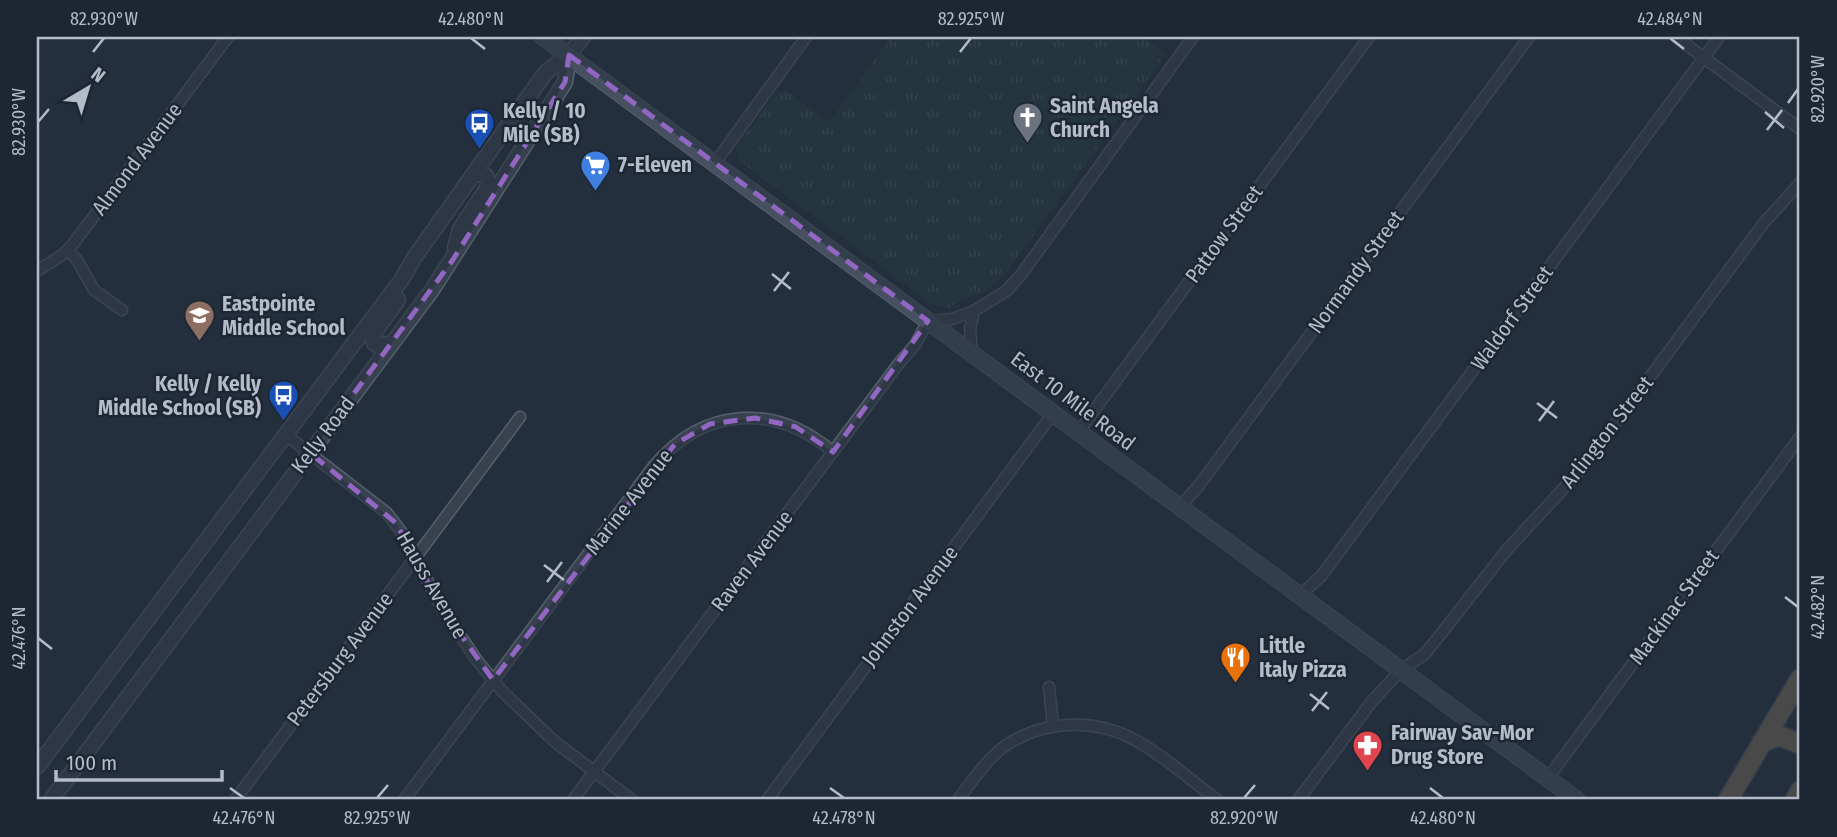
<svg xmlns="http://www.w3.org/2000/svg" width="1837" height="837" font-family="'Fira Sans Condensed',sans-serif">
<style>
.grass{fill:url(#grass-tufts)}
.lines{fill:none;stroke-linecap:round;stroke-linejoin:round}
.minor-casing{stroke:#565f6c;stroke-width:13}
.tertiary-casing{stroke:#565f6c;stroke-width:17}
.secondary-casing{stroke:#565f6c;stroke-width:18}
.motorway-casing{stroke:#434c59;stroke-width:22}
.minor{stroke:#38414e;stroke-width:10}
.tertiary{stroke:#38414e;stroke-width:14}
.secondary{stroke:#465061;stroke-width:16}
.motorway{stroke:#746855;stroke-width:19}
.marked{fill:none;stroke:#9266c3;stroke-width:5;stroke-dasharray:14 9;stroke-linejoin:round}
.ticks{fill:none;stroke:#b4bcc9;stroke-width:2.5}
.labels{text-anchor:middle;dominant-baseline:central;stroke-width:5;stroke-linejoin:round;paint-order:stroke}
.poi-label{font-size:21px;font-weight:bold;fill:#b4bcc9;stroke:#1d2633;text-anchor:start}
.street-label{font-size:21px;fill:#b4bcc9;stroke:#1d2633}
.neatline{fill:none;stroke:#b4bcc9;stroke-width:2.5}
.ticks-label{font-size:18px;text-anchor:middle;fill:#b4bcc9}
</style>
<defs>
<pattern id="grass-tufts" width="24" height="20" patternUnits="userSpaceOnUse" patternTransform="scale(1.75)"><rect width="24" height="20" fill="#263c3f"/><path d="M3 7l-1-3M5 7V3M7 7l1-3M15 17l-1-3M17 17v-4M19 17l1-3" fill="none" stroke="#435659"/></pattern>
</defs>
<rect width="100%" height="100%" fill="#242f3e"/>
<path class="grass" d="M 891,37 L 1144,37 L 1166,54 L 1004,276 L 984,292 L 960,300 L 949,309 L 930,303 L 739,161 L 736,148 L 777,91 L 780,93 L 784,89 L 829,122 Z"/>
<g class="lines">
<defs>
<path id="minor" d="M 1676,37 L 1800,129
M 715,163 L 806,37
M 68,250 L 77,260 L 94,290 L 122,310
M 37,271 L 62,255 L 73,244 L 228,37
M 974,311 L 1006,291 L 1020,276 L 1193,37
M 1079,431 L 1369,37
M 286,435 L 387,513 L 403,534 L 441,607 L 476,659 L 502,691 L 555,742 L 632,800
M 1181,506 L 1200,484 L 1529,37
M 1300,596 L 1322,575 L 1719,37
M 1049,687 L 1053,726
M 1548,778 L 1800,437
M 235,800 L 520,417
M 404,800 L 653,467 C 703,407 774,402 833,452
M 573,800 L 900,362 L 915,345 L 928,321 L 952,319 L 974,311 L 970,329 L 972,353
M 767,800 L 1054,412
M 958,800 C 968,786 979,771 991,758 C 1028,721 1089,715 1135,740 C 1164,756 1191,780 1217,800
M 1298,800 L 1373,700 L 1401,670 L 1425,654 L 1506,551 L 1585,465 L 1763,224 L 1800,183"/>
<path id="tertiary" d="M 455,248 L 460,229 L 489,185 L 486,176 L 475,173
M 392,343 L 378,346 L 374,343 L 372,336 L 398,300
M 37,767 L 402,279 L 414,258 L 546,72 L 569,55 L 583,37
M 51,800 L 432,290 L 565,82 L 569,55"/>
<path id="secondary" d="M 543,37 L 1577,800"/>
<path id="motorway" d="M 1762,742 L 1780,736 L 1800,744
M 1728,800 L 1800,679
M 1795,800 L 1800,791"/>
</defs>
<use href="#minor" class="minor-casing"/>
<use href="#tertiary" class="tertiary-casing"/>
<use href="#secondary" class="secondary-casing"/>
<use href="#motorway" class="motorway-casing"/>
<use href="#minor" class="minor"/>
<use href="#tertiary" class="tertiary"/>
<use href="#secondary" class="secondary"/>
<use href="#motorway" class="motorway"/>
</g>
<path d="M0 0H1837V837H0ZM 569,55 L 928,321 L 833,452 L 796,427 L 755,418 L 710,424 L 675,444 L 493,680 L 441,607 L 396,523 L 310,453 L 452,261 L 565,82 Z" fill="#242f3e" fill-opacity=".55" fill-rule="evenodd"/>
<path class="marked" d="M 569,55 L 928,321 L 833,452 L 796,427 L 755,418 L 710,424 L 675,444 L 493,680 L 441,607 L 396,523 L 310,453 L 452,261 L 565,82 Z"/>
<path class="ticks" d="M 471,38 L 485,49M 1670,38 L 1684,49M 93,52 L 104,38M 960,52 L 971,38M 1788,103 L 1798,89M 1765,112 L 1784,128M 38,122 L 49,109M 1767,130 L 1782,110M 772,274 L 791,289M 774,291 L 789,272M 1537,403 L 1557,418M 1539,421 L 1554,401M 544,565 L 564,580M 547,582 L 562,562M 1785,597 L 1798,607M 38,638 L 52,649M 1310,694 L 1329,709M 1312,711 L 1327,692M 230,788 L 244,798M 830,788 L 844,798M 1430,788 L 1443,798M 377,798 L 388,785M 1244,798 L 1255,785"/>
<defs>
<symbol id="church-pin" viewBox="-11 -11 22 30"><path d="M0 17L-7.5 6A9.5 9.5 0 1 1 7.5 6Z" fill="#6b7280" stroke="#1d2633"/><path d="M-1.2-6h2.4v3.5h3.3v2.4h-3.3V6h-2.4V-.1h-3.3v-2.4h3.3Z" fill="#fff"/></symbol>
<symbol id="bus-pin" viewBox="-11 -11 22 30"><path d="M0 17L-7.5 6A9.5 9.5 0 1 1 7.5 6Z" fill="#1a4fb4" stroke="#1d2633"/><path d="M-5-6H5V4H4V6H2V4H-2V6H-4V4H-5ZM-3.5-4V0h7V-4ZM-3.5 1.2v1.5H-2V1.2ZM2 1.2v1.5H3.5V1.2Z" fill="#fff"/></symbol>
<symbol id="supermarket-pin" viewBox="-11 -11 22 30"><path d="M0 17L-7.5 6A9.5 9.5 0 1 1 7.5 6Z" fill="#3f7fe0" stroke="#1d2633"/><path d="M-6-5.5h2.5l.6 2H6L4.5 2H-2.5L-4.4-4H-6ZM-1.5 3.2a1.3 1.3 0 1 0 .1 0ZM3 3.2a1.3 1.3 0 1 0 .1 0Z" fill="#fff"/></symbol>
<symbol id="school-pin" viewBox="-11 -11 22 30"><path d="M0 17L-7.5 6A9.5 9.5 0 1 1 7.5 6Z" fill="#8d6e63" stroke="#1d2633"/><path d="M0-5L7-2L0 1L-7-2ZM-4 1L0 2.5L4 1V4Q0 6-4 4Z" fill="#fff"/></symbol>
<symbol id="restaurant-pin" viewBox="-11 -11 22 30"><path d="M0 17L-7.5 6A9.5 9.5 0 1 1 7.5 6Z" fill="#e8710a" stroke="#1d2633"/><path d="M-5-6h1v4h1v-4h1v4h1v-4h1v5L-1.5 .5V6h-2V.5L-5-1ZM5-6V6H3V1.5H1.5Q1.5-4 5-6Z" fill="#fff"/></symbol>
<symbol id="pharmacy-pin" viewBox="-11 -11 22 30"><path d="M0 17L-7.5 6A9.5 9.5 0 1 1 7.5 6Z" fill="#e0444e" stroke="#1d2633"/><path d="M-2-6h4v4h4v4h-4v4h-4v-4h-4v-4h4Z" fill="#fff"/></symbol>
</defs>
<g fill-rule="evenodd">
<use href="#church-pin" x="1010" y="100" width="35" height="47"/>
<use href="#bus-pin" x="462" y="106" width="35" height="47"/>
<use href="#supermarket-pin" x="578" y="148" width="35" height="47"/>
<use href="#school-pin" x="182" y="298" width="35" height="47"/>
<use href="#bus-pin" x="266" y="378" width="35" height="47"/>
<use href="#restaurant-pin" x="1218" y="640" width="35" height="47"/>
<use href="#pharmacy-pin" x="1350" y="728" width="35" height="47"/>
</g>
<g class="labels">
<g class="poi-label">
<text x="1050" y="106">Saint Angela<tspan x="1050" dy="24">Church</tspan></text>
<text x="503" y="111">Kelly / 10<tspan x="503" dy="24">Mile (SB)</tspan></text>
<text x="618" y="165">7-Eleven</text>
<text x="222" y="304">Eastpointe<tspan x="222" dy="24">Middle School</tspan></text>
<text x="261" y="384" text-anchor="end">Kelly / Kelly<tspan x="261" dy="24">Middle School (SB)</tspan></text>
<text x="1259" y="646">Little<tspan x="1259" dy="24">Italy Pizza</tspan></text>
<text x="1391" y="733">Fairway Sav-Mor<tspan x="1391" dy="24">Drug Store</tspan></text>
</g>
<g class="street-label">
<text transform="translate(137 159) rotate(-53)">Almond Avenue</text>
<text transform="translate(1224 234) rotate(-54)">Pattow Street</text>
<text transform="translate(1356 272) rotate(-54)">Normandy Street</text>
<text transform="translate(1512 318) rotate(-54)">Waldorf Street</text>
<text transform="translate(1073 401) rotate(37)">East 10 Mile Road</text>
<text transform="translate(1607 432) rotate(-52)">Arlington Street</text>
<text transform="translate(323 435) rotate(-53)">Kelly Road</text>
<text transform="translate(629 502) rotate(-52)">Marine Avenue</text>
<text transform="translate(752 561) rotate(-53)">Raven Avenue</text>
<text transform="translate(432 585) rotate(60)">Hauss Avenue</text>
<text transform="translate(910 606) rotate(-53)">Johnston Avenue</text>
<text transform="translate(1674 607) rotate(-54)">Mackinac Street</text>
<text transform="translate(340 659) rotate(-53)">Petersburg Avenue</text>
</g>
</g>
<rect width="1837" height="837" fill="none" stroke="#1d2633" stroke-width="77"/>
<g transform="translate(88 88) rotate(38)" stroke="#1d2633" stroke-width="5" paint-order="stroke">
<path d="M0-5L12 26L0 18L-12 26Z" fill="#b4bcc9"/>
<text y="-10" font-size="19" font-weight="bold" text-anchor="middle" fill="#b4bcc9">N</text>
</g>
<path d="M56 770v10h166v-10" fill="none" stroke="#b4bcc9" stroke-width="3.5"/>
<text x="66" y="770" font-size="21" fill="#b4bcc9" stroke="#1d2633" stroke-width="5" paint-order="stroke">100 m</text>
<rect x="38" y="38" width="1760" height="760" class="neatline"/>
<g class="ticks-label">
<text x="104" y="25">82.930°W</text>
<text x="471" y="25">42.480°N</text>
<text x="971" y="25">82.925°W</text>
<text x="1670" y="25">42.484°N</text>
<text transform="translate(1818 89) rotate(-90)" y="6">82.920°W</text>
<text transform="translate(19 122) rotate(-90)" y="6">82.930°W</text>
<text transform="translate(1818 607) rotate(-90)" y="6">42.482°N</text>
<text transform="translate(19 638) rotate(-90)" y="6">42.476°N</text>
<text x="244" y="824">42.476°N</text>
<text x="377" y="824">82.925°W</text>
<text x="844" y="824">42.478°N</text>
<text x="1244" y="824">82.920°W</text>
<text x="1443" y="824">42.480°N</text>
</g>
</svg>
